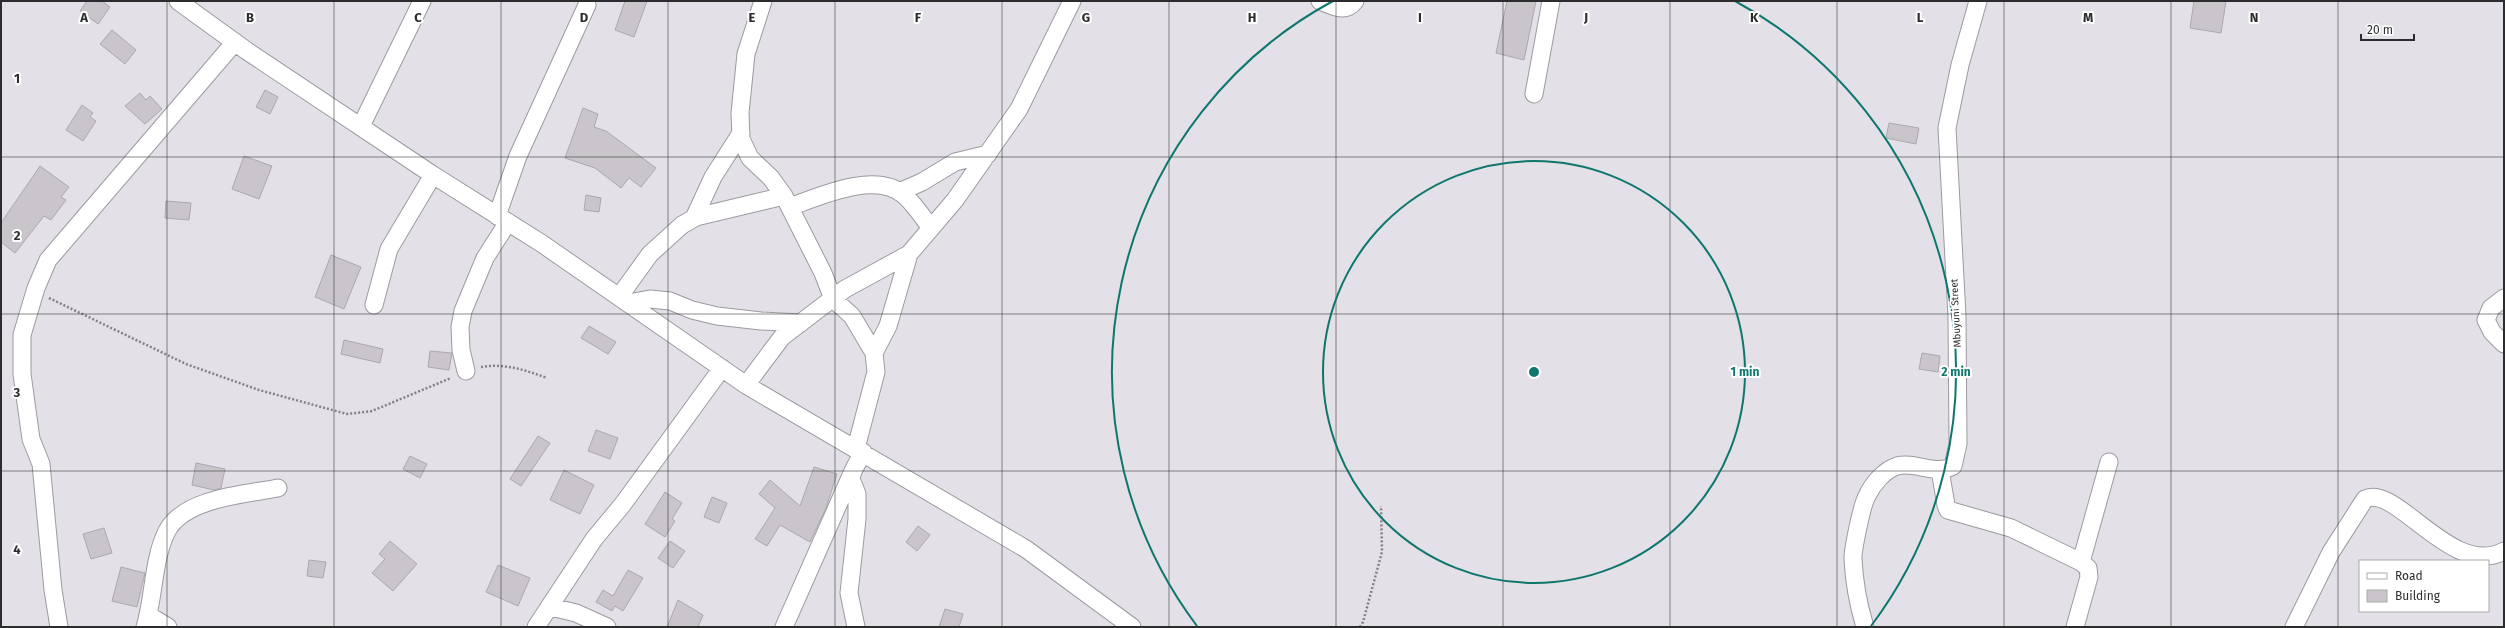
<svg xmlns="http://www.w3.org/2000/svg" width="2505" height="628" font-family="'Fira Sans',sans-serif">
<style>
.building{fill:#c9c5ca;stroke:#aca8ad}
.lines{fill:none;stroke-linecap:round;stroke-linejoin:round}
.street-casing{stroke:#9c9aa0;stroke-width:19}
.path{stroke:#838185;stroke-width:2.5;stroke-dasharray:2 2;stroke-linecap:butt}
.street{stroke:#fff;stroke-width:17}
.grid{fill:none;stroke:#2c2b2d;stroke-width:1;stroke-opacity:0.55}
.ring{fill:none;stroke:#0f766e;stroke-width:2}
.labels{text-anchor:middle;dominant-baseline:central;stroke-width:4;stroke-linejoin:round;paint-order:stroke}
.street-label{font-size:10px;fill:#2c2b2d;stroke:#fff}
.grid-label{font-size:13px;text-anchor:middle;font-weight:bold;fill:#2c2b2d;stroke:#fff;stroke-width:4;stroke-linejoin:round;paint-order:stroke}
.centre{fill:#0f766e;stroke:#fff;stroke-width:2}
.ring-label{font-size:12px;text-anchor:middle;font-weight:bold;fill:#0f766e;stroke:#fff;stroke-width:4;stroke-linejoin:round;paint-order:stroke}
</style>
<rect width="100%" height="100%" fill="#e3e1e7"/>
<path class="building" d="M 87,1 L 102,1 L 110,7 L 98,24 L 80,11 Z
M 625,1 L 647,1 L 634,37 L 615,30 Z
M 1507,1 L 1536,1 L 1524,60 L 1496,53 Z
M 2194,1 L 2226,1 L 2221,33 L 2190,28 Z
M 112,30 L 136,50 L 125,64 L 100,44 Z
M 265,90 L 278,97 L 270,114 L 256,107 Z
M 140,93 L 146,100 L 150,96 L 162,109 L 145,124 L 125,106 Z
M 82,105 L 93,113 L 90,117 L 96,121 L 83,141 L 66,130 Z
M 583,108 L 598,114 L 594,127 L 606,131 L 656,168 L 641,187 L 629,178 L 621,188 L 595,168 L 565,158 Z
M 1889,123 L 1919,128 L 1916,144 L 1886,138 Z
M 244,156 L 272,166 L 259,199 L 232,189 Z
M 40,166 L 69,187 L 61,197 L 66,200 L 51,220 L 44,216 L 15,253 L 1,242 L 1,223 Z
M 586,195 L 601,198 L 599,212 L 584,210 Z
M 166,201 L 191,203 L 189,220 L 165,218 Z
M 331,255 L 361,267 L 344,309 L 315,297 Z
M 589,326 L 616,342 L 608,354 L 581,338 Z
M 344,340 L 383,349 L 380,363 L 341,354 Z
M 430,351 L 452,353 L 449,370 L 428,367 Z
M 1922,353 L 1940,356 L 1938,372 L 1919,369 Z
M 596,430 L 618,438 L 610,459 L 588,451 Z
M 538,436 L 550,443 L 521,486 L 510,479 Z
M 410,456 L 427,464 L 420,478 L 403,469 Z
M 196,463 L 225,469 L 221,488 L 214,490 L 192,485 Z
M 814,467 L 837,474 L 826,508 L 810,542 L 780,525 L 767,546 L 755,539 L 775,508 L 759,494 L 770,480 L 800,506 Z
M 564,470 L 594,485 L 580,514 L 550,500 Z
M 665,492 L 682,503 L 672,519 L 675,521 L 665,537 L 645,524 Z
M 712,497 L 727,503 L 719,523 L 704,517 Z
M 918,526 L 930,535 L 917,551 L 906,542 Z
M 104,528 L 112,553 L 91,559 L 83,534 Z
M 390,541 L 417,564 L 393,591 L 372,573 L 385,559 L 379,554 Z
M 670,541 L 685,551 L 673,568 L 658,558 Z
M 309,560 L 326,562 L 323,578 L 307,576 Z
M 498,565 L 530,578 L 518,606 L 486,592 Z
M 121,567 L 145,573 L 137,607 L 112,601 Z
M 628,570 L 643,578 L 623,611 L 615,606 L 612,611 L 596,602 L 603,590 L 613,596 Z
M 678,600 L 703,615 L 698,627 L 667,627 Z
M 945,609 L 963,614 L 959,627 L 939,627 Z"/>
<g class="lines">
<defs>
<path id="street" d="M 178,1 L 247,51 L 433,175 L 541,243 L 746,385 L 1026,549 L 1132,627
M 763,1 L 746,54 L 740,113 L 741,139 L 750,158 L 771,178 L 784,196 L 823,273 L 833,299 L 852,316 L 874,353 L 876,372 L 856,448
M 1320,1 C 1333,6 1345,14 1355,1
M 1534,94 L 1551,1
M 361,126 L 422,1
M 899,192 L 922,182 L 955,162 L 988,154
M 790,207 C 820,196 877,170 905,196 C 915,205 922,216 930,227
M 497,216 L 518,156 L 587,5
M 694,218 L 713,177 L 741,133
M 619,297 L 650,254 L 682,225 L 696,217 L 784,196
M 2504,298 L 2491,308 L 2486,320 L 2492,332 L 2504,344
M 628,303 L 650,299 L 670,301 L 692,310 L 717,316 L 761,321 L 801,323
M 374,305 L 389,249 L 433,175
M 874,353 L 888,326 L 909,254
M 466,371 L 461,350 L 460,327 L 463,311 L 485,258 L 508,222
M 746,385 L 782,337 L 845,289 L 909,254 L 955,200 L 1019,109 L 1072,1
M 1940,470 L 1946,505 L 1948,510 L 2011,528 L 2081,562 L 2088,568 L 2089,577 L 2075,627
M 2081,562 L 2109,462
M 551,607 L 576,613 L 607,627
M 148,615 L 168,627
M 59,627 L 53,590 L 41,464 L 31,439 L 22,374 L 22,335 L 36,288 L 48,260 L 235,42
M 145,627 C 154,598 153,558 167,531 C 184,498 246,494 278,488
M 536,627 L 594,539 L 623,504 L 722,368
M 784,627 L 853,471
M 856,627 L 849,593 L 857,519 L 857,494 L 851,479 L 853,471 L 863,452
M 1865,627 C 1858,604 1854,582 1853,558 C 1853,549 1862,504 1867,496 C 1872,485 1884,470 1897,466 C 1915,461 1936,476 1953,466 L 1958,444 L 1957,316 L 1947,128 L 1960,65 L 1978,1
M 2294,627 L 2331,552 L 2365,499 C 2396,483 2452,579 2504,551"/>
</defs>
<use href="#street" class="street-casing"/>
<path class="path" d="M 49,298 L 186,364 L 259,390 L 347,414 L 372,411 L 451,378
M 481,367 C 505,363 525,370 547,378
M 1360,627 L 1363,622 L 1382,552 L 1381,506"/>
<use href="#street" class="street"/>
</g>
<path class="grid" d="M 167,1 L 167,627M 334,1 L 334,627M 501,1 L 501,627M 668,1 L 668,627M 835,1 L 835,627M 1002,1 L 1002,627M 1169,1 L 1169,627M 1336,1 L 1336,627M 1503,1 L 1503,627M 1670,1 L 1670,627M 1837,1 L 1837,627M 2004,1 L 2004,627M 2171,1 L 2171,627M 2338,1 L 2338,627M 1,157 L 2504,157M 1,314 L 2504,314M 1,471 L 2504,471"/>
<g class="ring">
<circle cx="1534" cy="372" r="211"/>
<path d="M1197 626A422 422 0 0 1 1333 1M1735 1A422 422 0 0 1 1871 626"/>
</g>
<g class="labels">
<g class="street-label">
<text transform="translate(1956 313) rotate(-93)">Mbuyuni Street</text>
</g>
</g>
<g class="grid-label">
<text x="84" y="22">A</text>
<text x="250" y="22">B</text>
<text x="418" y="22">C</text>
<text x="584" y="22">D</text>
<text x="752" y="22">E</text>
<text x="918" y="22">F</text>
<text x="1086" y="22">G</text>
<text x="1252" y="22">H</text>
<text x="1420" y="22">I</text>
<text x="1586" y="22">J</text>
<text x="1754" y="22">K</text>
<text x="1920" y="22">L</text>
<text x="2088" y="22">M</text>
<text x="2254" y="22">N</text>
<text x="17" y="83">1</text>
<text x="17" y="240">2</text>
<text x="17" y="397">3</text>
<text x="17" y="554">4</text>
</g>
<circle cx="1534" cy="372" r="6" class="centre"/>
<g class="ring-label">
<text x="1745" y="376">1 min</text>
<text x="1956" y="376">2 min</text>
</g>
<rect width="2505" height="628" fill="none" stroke="#2c2b2d" stroke-width="4"/>
<rect x="2359" y="560" width="130" height="52" fill="#ffffff" stroke="#abaaab"/>
<rect x="2367" y="573" width="20" height="6" fill="#ffffff" stroke="#abaaab"/>
<text x="2395" y="580" font-size="12" fill="#2c2b2d">Road</text>
<rect x="2367" y="590" width="20" height="12" fill="#c9c5ca" stroke="#abaaab"/>
<text x="2395" y="600" font-size="12" fill="#2c2b2d">Building</text>
<path d="M2361 34v6h53v-6" fill="none" stroke="#2c2b2d" stroke-width="2"/>
<text x="2367" y="34" font-size="12" fill="#2c2b2d" stroke="#ffffff" stroke-width="3" paint-order="stroke">20 m</text>
</svg>
